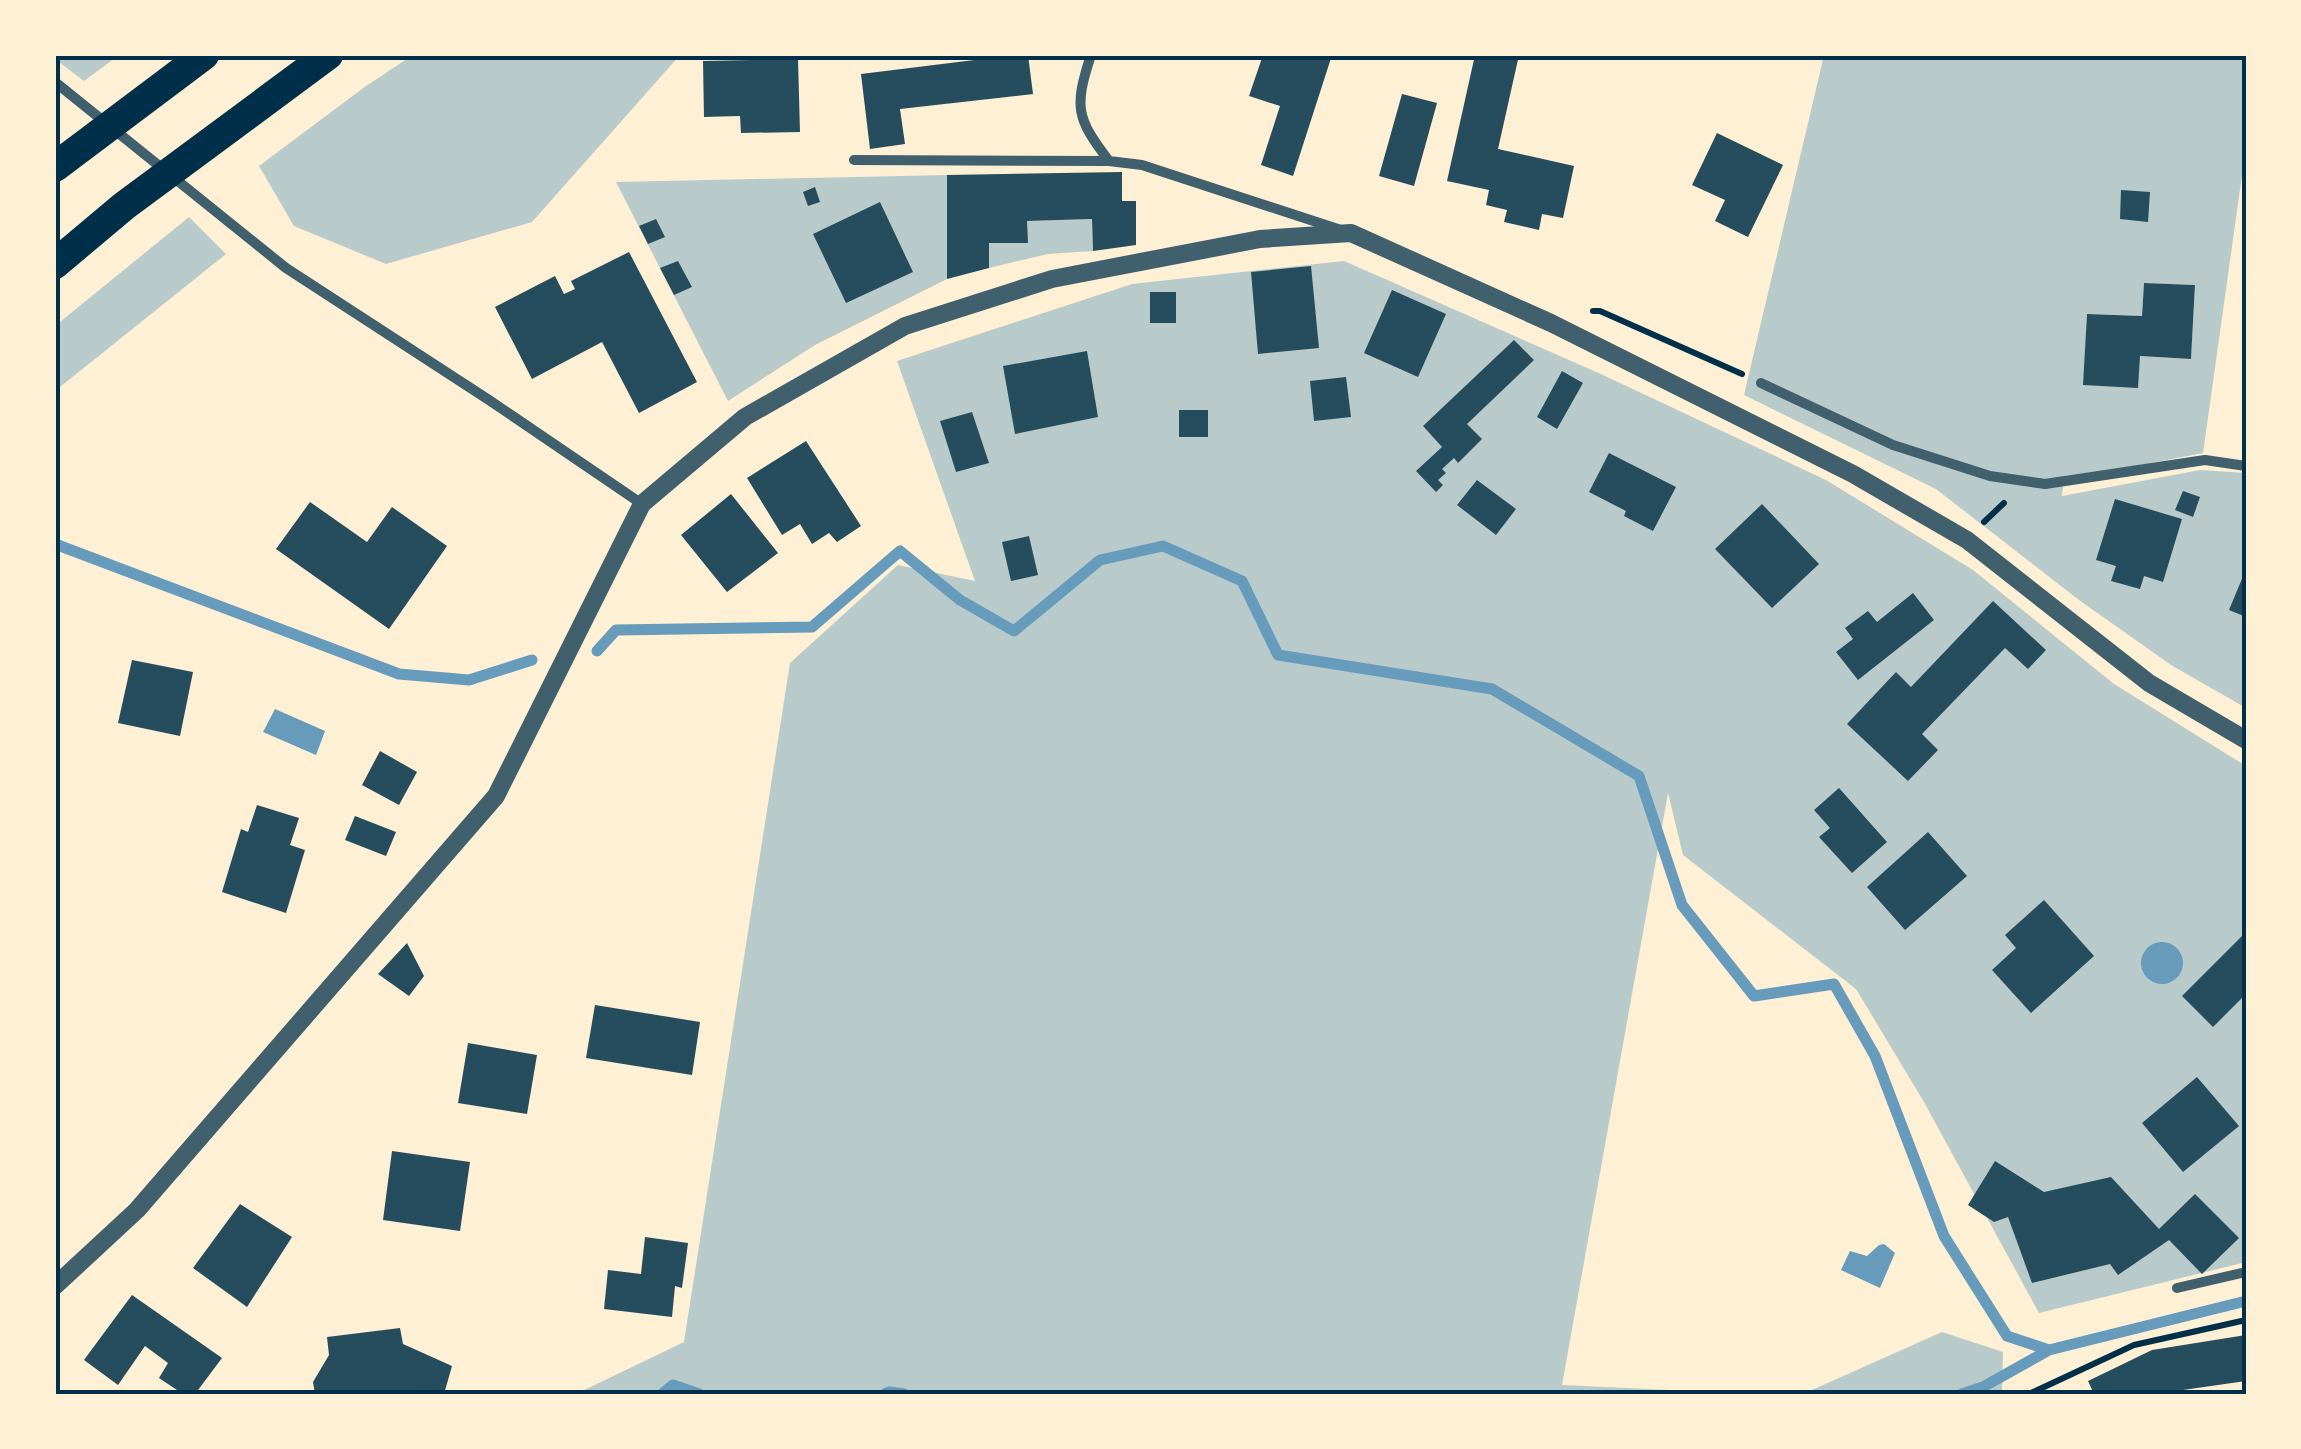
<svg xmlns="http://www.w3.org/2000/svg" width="2301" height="1449" font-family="Inter,sans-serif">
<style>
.green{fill:#b9caca;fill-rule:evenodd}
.water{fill:#669bbc}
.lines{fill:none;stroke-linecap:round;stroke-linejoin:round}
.stream{stroke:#669bbc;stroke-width:11}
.building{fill:#264d5e}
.path{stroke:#003049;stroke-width:6}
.minor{stroke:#3f606c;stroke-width:10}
.tertiary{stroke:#3f606c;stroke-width:18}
.motorway{stroke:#003049;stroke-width:30}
.neatline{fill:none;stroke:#003049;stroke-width:4}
</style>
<rect width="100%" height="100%" fill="#fdf0d5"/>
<path class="green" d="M 55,55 L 119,55 L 84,81 L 55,59 Z
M 413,55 L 680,55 L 532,222 L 386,264 L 294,226 L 259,166 L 366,86 Z
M 1824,55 L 2246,55 L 2246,147 L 2203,453 L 2136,466 L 2064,476 L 2062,496 L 2200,470 L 2246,473 L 2246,708 L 2171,665 L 2079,600 L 1936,489 L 1744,395 ZM 2144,283 L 2195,285 L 2191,359 L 2140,356 L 2084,385 L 2087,314 L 2142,316 Z
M 947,175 L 947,279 L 815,345 L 728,401 L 616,182 Z
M 189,217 L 226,254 L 55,391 L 55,326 Z
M 1092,219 L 1093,251 L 1048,254 L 989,268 L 989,243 L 1027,242 L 1027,221 Z
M 1344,261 L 1603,375 L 1826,480 L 1973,570 L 2114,684 L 2246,766 L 2246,1262 L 2039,1313 L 1924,1102 L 1856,989 L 1683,855 L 1668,793 L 1562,1385 L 1755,1394 L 576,1394 L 684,1342 L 790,663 L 898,565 L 975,581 L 897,361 L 1132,284 Z
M 1942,1332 L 2003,1352 L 2002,1394 L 1803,1394 Z"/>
<path class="water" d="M 275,709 L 325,731 L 316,755 L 263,732 Z
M2141 963a21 21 0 1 1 42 0a21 21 0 1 1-42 0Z
M 1884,1244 L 1895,1253 L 1880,1288 L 1841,1270 L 1850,1251 L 1867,1256 L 1879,1245 Z"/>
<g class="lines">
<path class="stream" d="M 55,544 L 399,674 L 469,680 L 532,660
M 597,651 L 616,630 L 812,627 L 900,551 L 960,600 L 1014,631 L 1100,560 L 1163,546 L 1242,581 L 1278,655 L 1492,689 L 1639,776 L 1682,905 L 1754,996 L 1834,984 L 1875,1056 L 1944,1236 L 2007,1336 L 2049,1350 L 2246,1301
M 662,1394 L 673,1385 L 699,1394
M 885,1394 L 889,1392 L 904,1394
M 1962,1394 L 1983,1387 L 2049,1350"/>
</g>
<path class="building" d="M 1015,55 L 1028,55 L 1033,94 L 900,109 L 905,144 L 870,149 L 861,74 Z
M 1263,55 L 1332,55 L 1293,176 L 1261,165 L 1280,106 L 1249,96 Z
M 1475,55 L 1519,55 L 1498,149 L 1574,166 L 1563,218 L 1542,214 L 1539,230 L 1504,222 L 1507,210 L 1486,205 L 1489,190 L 1447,181 Z
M 798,59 L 800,132 L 741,133 L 740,116 L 704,117 L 703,61 Z
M 1402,94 L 1437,103 L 1414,186 L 1379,176 Z
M 1717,133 L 1783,165 L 1748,237 L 1715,221 L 1725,200 L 1692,185 Z
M 1122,172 L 1122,201 L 1136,201 L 1136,245 L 1093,251 L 1092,219 L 1027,221 L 1028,243 L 989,243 L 989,268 L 947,279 L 947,175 Z
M 815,187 L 820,202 L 808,206 L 803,192 Z
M 2121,190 L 2150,192 L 2148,222 L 2120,219 Z
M 880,202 L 913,272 L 846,303 L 813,234 Z
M 656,219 L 665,237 L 648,244 L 639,226 Z
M 629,252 L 697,382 L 639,413 L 602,342 L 532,379 L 495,307 L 555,276 L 564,294 L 575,289 L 571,281 Z
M 678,261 L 692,287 L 674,295 L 660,268 Z
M 1311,266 L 1319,348 L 1258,354 L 1251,272 Z
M 2144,283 L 2195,285 L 2191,359 L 2140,356 L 2138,388 L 2083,385 L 2087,314 L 2142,316 Z
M 1392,290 L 1446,314 L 1418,377 L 1364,353 Z
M 1150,292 L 1176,292 L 1176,323 L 1150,323 Z
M 1514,340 L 1534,360 L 1467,424 L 1482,439 L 1458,463 L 1454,458 L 1442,469 L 1446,473 L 1438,480 L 1443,485 L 1436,492 L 1416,471 L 1442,447 L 1423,426 Z
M 1087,351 L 1098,417 L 1015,434 L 1003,366 Z
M 1562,371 L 1583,383 L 1557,429 L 1537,417 Z
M 1346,377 L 1351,417 L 1314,421 L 1310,381 Z
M 1179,410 L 1208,410 L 1208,437 L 1179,437 Z
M 972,412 L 989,463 L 956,472 L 940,421 Z
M 806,441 L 861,526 L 837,542 L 829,533 L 812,544 L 800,524 L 782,535 L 747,478 Z
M 1609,453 L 1676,487 L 1653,531 L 1624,516 L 1626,511 L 1589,492 Z
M 1477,480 L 1516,509 L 1496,535 L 1457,505 Z
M 2183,491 L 2200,497 L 2193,517 L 2175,510 Z
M 731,494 L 778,553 L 727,592 L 681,535 Z
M 2115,499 L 2182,519 L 2163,582 L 2144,576 L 2140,589 L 2111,581 L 2116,566 L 2096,560 Z
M 310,502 L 367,542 L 392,507 L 447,546 L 389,629 L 276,549 Z
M 1762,504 L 1819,564 L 1772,608 L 1715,549 Z
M 1029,536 L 1038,575 L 1011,581 L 1002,542 Z
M 2246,569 L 2246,617 L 2229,610 Z
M 1913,593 L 1934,620 L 1858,680 L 1836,652 L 1853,639 L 1845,628 L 1868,611 L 1877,622 Z
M 1993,601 L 2046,650 L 2028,669 L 2005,648 L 1922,734 L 1938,750 L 1908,781 L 1847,724 L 1896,672 L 1911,687 Z
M 132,660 L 193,672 L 180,736 L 118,723 Z
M 380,751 L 417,772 L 399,805 L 362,785 Z
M 1839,788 L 1887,842 L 1852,873 L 1819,837 L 1830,828 L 1814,810 Z
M 257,805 L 299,818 L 290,845 L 305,850 L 286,913 L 222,892 L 241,829 L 248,832 Z
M 355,816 L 396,832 L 386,856 L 345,840 Z
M 1928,832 L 1967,876 L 1905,930 L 1867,887 Z
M 2044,900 L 2094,956 L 2031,1013 L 1992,970 L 2016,948 L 2005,935 Z
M 2246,932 L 2246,994 L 2213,1027 L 2182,996 Z
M 407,943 L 424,976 L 409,996 L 378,974 Z
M 595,1005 L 700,1022 L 692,1075 L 586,1058 Z
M 468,1043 L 537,1055 L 527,1114 L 458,1103 Z
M 2197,1077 L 2239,1126 L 2183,1172 L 2142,1123 Z
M 392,1151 L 470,1162 L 460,1231 L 383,1220 Z
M 1995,1161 L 2044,1192 L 2111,1177 L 2159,1229 L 2195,1194 L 2239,1238 L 2202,1274 L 2169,1240 L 2118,1275 L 2110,1264 L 2032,1283 L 2008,1217 L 1994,1222 L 1968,1205 Z
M 240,1204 L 292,1237 L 247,1307 L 193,1268 Z
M 645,1237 L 688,1243 L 682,1288 L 675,1286 L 672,1317 L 604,1309 L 608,1270 L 641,1274 Z
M 132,1295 L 222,1358 L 195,1394 L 183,1394 L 159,1378 L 168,1363 L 145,1346 L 118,1385 L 84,1360 Z
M 400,1328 L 403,1344 L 452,1366 L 444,1394 L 315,1394 L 313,1382 L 329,1355 L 327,1337 Z
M 2246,1335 L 2246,1381 L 2155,1394 L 2094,1394 L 2088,1381 L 2152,1350 Z"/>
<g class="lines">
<path class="path" d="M 1593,311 L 1600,311 L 1742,374
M 1984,522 L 2004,503
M 2029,1394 L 2134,1345 L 2246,1320"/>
<path class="minor" d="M 1091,55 C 1074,107 1076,118 1109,161 L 1142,165 L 1341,230
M 55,82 L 286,268 L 489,400 L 642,504
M 854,160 L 1109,161
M 1761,383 L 1893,445 L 1990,476 L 2045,484 L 2205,460 L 2246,466
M 2177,1288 L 2246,1272"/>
<path class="tertiary" d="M 55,1286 L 137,1210 L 496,796 L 642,504 L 745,417 L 905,326 L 1052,279 L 1260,239 L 1351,233 L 1551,323 L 1853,474 L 1967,540 L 2149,683 L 2246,740"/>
<path class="motorway" d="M 55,167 L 204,55
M 55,264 L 124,206 L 328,55"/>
</g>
<rect width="2301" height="1449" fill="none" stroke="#fdf0d5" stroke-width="115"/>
<rect x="58" y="58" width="2186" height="1334" class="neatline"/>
</svg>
